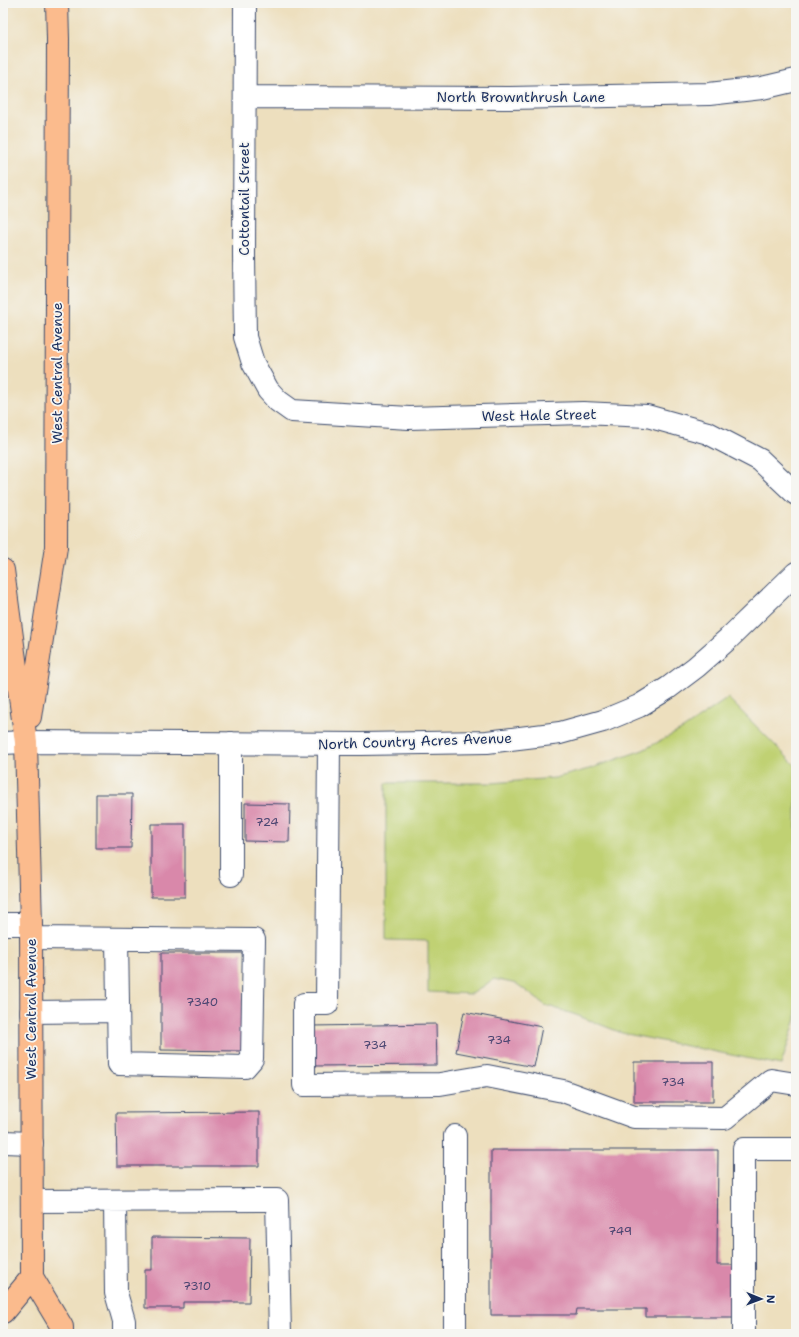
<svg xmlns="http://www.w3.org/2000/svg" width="799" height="1337" font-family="'Shantell Sans',sans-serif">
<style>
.green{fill:#c0d173;stroke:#6e8068}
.building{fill:#d988aa}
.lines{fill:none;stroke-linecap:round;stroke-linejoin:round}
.minor-casing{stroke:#3a496c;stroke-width:24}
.major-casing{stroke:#3a496c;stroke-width:24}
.minor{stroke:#fff;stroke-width:22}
.major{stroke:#fbbb8d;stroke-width:22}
.labels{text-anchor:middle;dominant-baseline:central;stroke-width:3.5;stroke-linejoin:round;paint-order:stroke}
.number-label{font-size:12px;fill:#4a4571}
.street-label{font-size:14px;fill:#1b2f5e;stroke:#f6f6f2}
</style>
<rect width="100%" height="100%" fill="#f6f6f2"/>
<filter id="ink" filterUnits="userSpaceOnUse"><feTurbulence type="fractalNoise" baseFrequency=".025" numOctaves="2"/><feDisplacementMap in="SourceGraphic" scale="8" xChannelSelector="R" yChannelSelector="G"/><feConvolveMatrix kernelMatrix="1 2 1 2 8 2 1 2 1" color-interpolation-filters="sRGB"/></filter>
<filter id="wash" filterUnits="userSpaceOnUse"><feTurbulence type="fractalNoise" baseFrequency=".012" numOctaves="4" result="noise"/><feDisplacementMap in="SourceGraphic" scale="16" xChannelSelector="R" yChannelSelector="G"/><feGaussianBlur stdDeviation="0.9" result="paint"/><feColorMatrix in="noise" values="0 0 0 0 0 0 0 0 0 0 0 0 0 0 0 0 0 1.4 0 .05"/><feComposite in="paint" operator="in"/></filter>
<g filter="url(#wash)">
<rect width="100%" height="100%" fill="#eddfbe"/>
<path class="green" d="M 728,698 L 796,766 L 796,1019 L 781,1065 L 622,1033 L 576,1015 L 545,1005 L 517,984 L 494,979 L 472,994 L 428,992 L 428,941 L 386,940 L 386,783 L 492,783 L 555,778 L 589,769 L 643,750 L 683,729 Z"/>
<g id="blocks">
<path class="building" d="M 96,794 L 132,794 L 131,848 L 96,848 Z
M 245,803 L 290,804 L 289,842 L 245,841 Z
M 151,824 L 185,824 L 185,897 L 151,897 Z
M 161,953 L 243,953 L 243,1051 L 161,1050 Z
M 464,1012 L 542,1027 L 534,1067 L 456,1052 Z
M 436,1024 L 437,1065 L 313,1066 L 312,1026 Z
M 634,1062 L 713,1062 L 713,1102 L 634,1102 Z
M 259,1112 L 259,1166 L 117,1166 L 116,1113 Z
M 491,1150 L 718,1150 L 717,1265 L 733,1265 L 733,1317 L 646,1317 L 646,1309 L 577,1309 L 576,1315 L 491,1315 Z
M 152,1237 L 250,1238 L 249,1302 L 183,1302 L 183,1308 L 145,1308 L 145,1270 L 152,1270 Z"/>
</g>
</g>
<g filter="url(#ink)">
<use href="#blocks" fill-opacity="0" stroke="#3a496c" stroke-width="1"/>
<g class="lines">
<defs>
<path id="minor" d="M 245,3 L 244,255 L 245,337 L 253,363 L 268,390 L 278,401 L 292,411 L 409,418 L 583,413 L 647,416 L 708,433 L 760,460 L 796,494
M 245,97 L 510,98 L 709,94 L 762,88 L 796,80
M 3,743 L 26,742 L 361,744 L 487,742 L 560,733 L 603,721 L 639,706 L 668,688 L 696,667 L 728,639 L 796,573
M 329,744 L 327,1004 L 304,1004 L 304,1085 L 440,1084 L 487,1076 L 563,1091 L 634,1117 L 725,1118 L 771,1080 L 796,1084
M 231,875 L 231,743
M 3,924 L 31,924
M 31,938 L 254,940 L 252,1059 L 245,1067 L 119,1064 L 117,939
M 31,1012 L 118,1011
M 3,1142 L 32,1143
M 32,1201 L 277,1200 L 280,1334
M 115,1201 L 116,1293 L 124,1321 L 124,1334
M 455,1334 L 455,1136
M 744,1334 L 744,1149 L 796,1149"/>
<path id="major" d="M 3,570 L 26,742 L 31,924 L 32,1277 L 62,1327 L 62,1334
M 30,717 L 56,547 L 58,39 L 57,3
M 3,1312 L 32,1277"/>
</defs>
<use href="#minor" class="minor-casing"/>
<use href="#major" class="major-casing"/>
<use href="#minor" class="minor"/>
<use href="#major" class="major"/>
</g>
</g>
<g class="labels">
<g class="number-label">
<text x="267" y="822">724</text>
<text x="202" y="1002">7340</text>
<text x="499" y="1040">734</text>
<text x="375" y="1045">734</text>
<text x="673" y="1082">734</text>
<text x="620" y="1231">749</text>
<text x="197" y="1286">7310</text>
</g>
<g class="street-label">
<text x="521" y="97">North Brownthrush Lane</text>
<text transform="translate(244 199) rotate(-90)">Cottontail Street</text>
<text transform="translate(57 373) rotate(-90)">West Central Avenue</text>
<text transform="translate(539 415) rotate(-1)">West Hale Street</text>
<text transform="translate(415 741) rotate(-2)">North Country Acres Avenue</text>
<text transform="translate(31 1009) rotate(-90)">West Central Avenue</text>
</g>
</g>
<rect width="799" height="1337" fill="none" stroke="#f6f6f2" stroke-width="16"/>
<g transform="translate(761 1299) rotate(91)" stroke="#f6f6f2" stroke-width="3" paint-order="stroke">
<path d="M0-3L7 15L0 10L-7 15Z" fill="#1b2f5e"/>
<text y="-6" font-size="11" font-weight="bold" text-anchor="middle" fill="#1b2f5e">N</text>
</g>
</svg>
